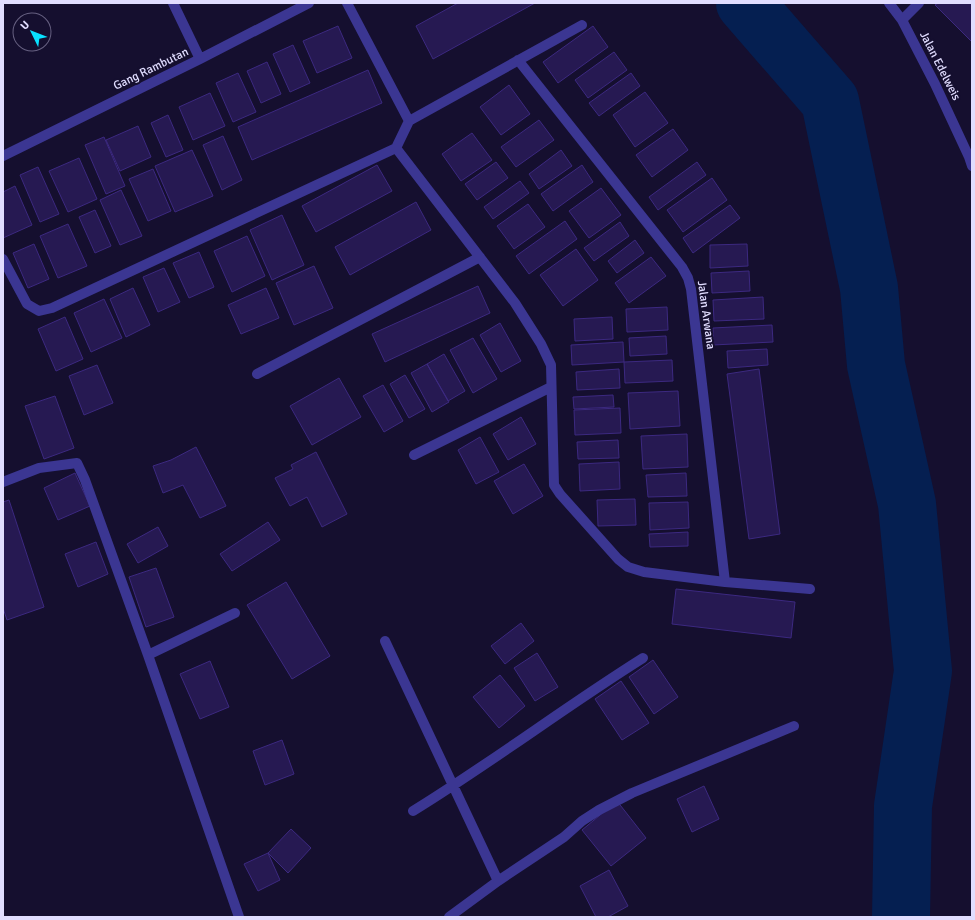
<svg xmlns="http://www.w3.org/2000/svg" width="975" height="920" font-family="Signika,sans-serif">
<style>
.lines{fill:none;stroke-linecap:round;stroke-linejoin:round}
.river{stroke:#051f51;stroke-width:58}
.building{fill:#261952;stroke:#3c2980}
.minor{stroke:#3b3692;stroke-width:10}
.labels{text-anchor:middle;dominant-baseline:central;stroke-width:4;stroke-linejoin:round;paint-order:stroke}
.street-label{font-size:12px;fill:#e1ddff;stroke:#150f2f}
</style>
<rect width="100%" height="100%" fill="#150f2f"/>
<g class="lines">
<path class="river" d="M 745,3 L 830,101 L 869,288 L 876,365 L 907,504 L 923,671 L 903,806 L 901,917"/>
</g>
<path class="building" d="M 458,3 L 535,3 L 433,59 L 416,26 Z
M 938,3 L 972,3 L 972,42 L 935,5 Z
M 338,26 L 352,58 L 317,73 L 303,41 Z
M 593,26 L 608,47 L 558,83 L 543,62 Z
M 293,45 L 310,83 L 290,92 L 273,54 Z
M 614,52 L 627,70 L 588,98 L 575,80 Z
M 267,62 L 281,94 L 261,103 L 247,71 Z
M 368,70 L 382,103 L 252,160 L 238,127 Z
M 238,73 L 256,112 L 233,122 L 216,83 Z
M 631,73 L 640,86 L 599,116 L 589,103 Z
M 509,85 L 530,114 L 501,135 L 480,107 Z
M 645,92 L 668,123 L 635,147 L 613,115 Z
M 210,93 L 225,126 L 193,140 L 179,107 Z
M 168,115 L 183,150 L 166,157 L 151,123 Z
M 539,120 L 554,140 L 516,167 L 501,147 Z
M 138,126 L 151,157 L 120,171 L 106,140 Z
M 673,129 L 688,150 L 652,177 L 636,155 Z
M 472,133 L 492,160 L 461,181 L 442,154 Z
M 223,136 L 242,180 L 222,190 L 203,145 Z
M 104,137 L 125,186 L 106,194 L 85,145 Z
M 192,150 L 213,196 L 175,212 L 155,166 Z
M 561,150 L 572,166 L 539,189 L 529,174 Z
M 79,158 L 97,199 L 68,212 L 49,171 Z
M 496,162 L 508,178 L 477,200 L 465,184 Z
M 697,162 L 706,175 L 658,210 L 649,197 Z
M 377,165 L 392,191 L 316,232 L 302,206 Z
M 582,165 L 593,182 L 553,211 L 541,194 Z
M 38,167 L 59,214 L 40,222 L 20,175 Z
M 153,169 L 171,211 L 148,221 L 129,179 Z
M 712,178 L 727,200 L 683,232 L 667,210 Z
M 520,181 L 529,193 L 493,219 L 484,207 Z
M 15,186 L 32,225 L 3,238 L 3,192 Z
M 601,188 L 621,215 L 589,238 L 569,211 Z
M 121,190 L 142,236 L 120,245 L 100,200 Z
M 416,202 L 431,230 L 350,275 L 335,247 Z
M 528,204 L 545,227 L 514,249 L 497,226 Z
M 730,205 L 740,218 L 693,253 L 683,238 Z
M 95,210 L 111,246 L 95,253 L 79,217 Z
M 282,215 L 304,265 L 272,280 L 250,230 Z
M 565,221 L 577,239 L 529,274 L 516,256 Z
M 620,222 L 629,236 L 594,261 L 584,248 Z
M 68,224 L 87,266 L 58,278 L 40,236 Z
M 247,236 L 265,276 L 232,292 L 214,251 Z
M 635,240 L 644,253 L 617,273 L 608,261 Z
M 34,244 L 49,279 L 28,288 L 13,253 Z
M 747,244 L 748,266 L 710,268 L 710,245 Z
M 576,249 L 598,280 L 563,306 L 540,275 Z
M 199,252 L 214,287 L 189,298 L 173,263 Z
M 651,257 L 666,276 L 629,303 L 615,283 Z
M 314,266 L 333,308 L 294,325 L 276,283 Z
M 164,268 L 180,302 L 158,312 L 143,277 Z
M 749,271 L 750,291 L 712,293 L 711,273 Z
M 478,286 L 490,313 L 385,362 L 372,334 Z
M 133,288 L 150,325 L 126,337 L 110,299 Z
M 266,288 L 279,318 L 241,334 L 228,305 Z
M 763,297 L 764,319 L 714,321 L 713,300 Z
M 104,299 L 122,338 L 91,352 L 74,313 Z
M 667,307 L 668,330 L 627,332 L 626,309 Z
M 65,317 L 83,359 L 56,371 L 38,329 Z
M 612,317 L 613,339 L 575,341 L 574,319 Z
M 500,323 L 521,361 L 501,372 L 480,335 Z
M 772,325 L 773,342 L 713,345 L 713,328 Z
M 666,336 L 667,354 L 630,356 L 629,338 Z
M 473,338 L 497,379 L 473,393 L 450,350 Z
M 623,342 L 624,362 L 572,365 L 571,345 Z
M 767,349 L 768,365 L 728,368 L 727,351 Z
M 444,354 L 465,391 L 448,401 L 427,364 Z
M 672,360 L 673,381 L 625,383 L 624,362 Z
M 427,364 L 449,402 L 432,412 L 411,373 Z
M 97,365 L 113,403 L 84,415 L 69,376 Z
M 619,369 L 620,388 L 577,390 L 576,372 Z
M 759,369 L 780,534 L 749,539 L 727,374 Z
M 405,375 L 425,409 L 409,418 L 390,384 Z
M 339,378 L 361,417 L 312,445 L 290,406 Z
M 383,385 L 403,421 L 384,432 L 363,396 Z
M 678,391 L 680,426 L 630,429 L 628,393 Z
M 613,395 L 614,407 L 574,409 L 573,397 Z
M 55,396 L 74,448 L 44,459 L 25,406 Z
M 620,408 L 621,433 L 575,435 L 574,410 Z
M 521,417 L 536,444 L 508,460 L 493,434 Z
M 687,434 L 688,467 L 643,469 L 641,436 Z
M 480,437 L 499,472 L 476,484 L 458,450 Z
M 618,440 L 619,458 L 578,459 L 577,442 Z
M 196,447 L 226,506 L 200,518 L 183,485 L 163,493 L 153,466 L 171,460 Z
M 316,452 L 347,514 L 322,527 L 307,497 L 290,506 L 275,478 L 293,469 L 291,465 Z
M 619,462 L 620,489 L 580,491 L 579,464 Z
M 524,464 L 543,496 L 513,514 L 494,481 Z
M 75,473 L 90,506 L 58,520 L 44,488 Z
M 686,473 L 687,496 L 648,497 L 646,475 Z
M 635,499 L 636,525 L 598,526 L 597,500 Z
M 9,500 L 44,607 L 7,620 L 3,608 L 3,502 Z
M 688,502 L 689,528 L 650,530 L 649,503 Z
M 268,522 L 280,540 L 232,571 L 220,554 Z
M 158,527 L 168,546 L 138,563 L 127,544 Z
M 688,532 L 688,546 L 650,547 L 649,534 Z
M 96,542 L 108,574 L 78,587 L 65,554 Z
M 156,568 L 174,617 L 146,627 L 129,577 Z
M 286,582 L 330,656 L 292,679 L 247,605 Z
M 676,589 L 795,602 L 791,638 L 672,624 Z
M 521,623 L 534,641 L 505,664 L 491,646 Z
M 537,653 L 558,687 L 535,701 L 514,668 Z
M 653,660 L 678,697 L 654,714 L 629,677 Z
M 210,661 L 229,707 L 200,719 L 180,674 Z
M 500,675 L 525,706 L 499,728 L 473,697 Z
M 621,681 L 649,723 L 622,740 L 595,699 Z
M 282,740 L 294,774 L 265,785 L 253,751 Z
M 704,786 L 719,819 L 692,832 L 677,799 Z
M 617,801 L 646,838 L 611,866 L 582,830 Z
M 291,829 L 311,848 L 288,873 L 268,853 Z
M 268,853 L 280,880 L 258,891 L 244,864 Z
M 609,870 L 628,906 L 608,917 L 596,917 L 580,886 Z"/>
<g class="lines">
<path class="minor" d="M 173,3 L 200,59
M 347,3 L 409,121 L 396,148 L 515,303 L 541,344 L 551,365 L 554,485 L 560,494 L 618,559 L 628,567 L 644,572 L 725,582 L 810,589
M 889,3 L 902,20 L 935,84 L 969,157 L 972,166
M 902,20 L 919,3
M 518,60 L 682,267 L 688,278 L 691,289 L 725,582
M 409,121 L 582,25
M 3,156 L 200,59 L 309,3
M 3,259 L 27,304 L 39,311 L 52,308 L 396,148
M 257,374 L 480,257
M 414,455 L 551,387
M 3,482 L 39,468 L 77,463 L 85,480 L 148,655 L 239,917
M 385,641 L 498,881
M 148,655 L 235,613
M 413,811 C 491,763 565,707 643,658
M 449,917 L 498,881 L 564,837 L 582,821 L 599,810 L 632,793 L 794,726"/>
</g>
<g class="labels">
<g class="street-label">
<text transform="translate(940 66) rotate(63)">Jalan Edelweis</text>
<text transform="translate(151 69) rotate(-26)">Gang Rambutan</text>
<text transform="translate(706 315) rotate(82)">Jalan Arwana</text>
</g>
</g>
<rect width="975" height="920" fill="none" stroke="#e1ddff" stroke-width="8"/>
<g transform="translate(32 32) rotate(313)"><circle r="19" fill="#150f2f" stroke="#676182"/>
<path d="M0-3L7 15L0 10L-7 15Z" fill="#09e1ff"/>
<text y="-6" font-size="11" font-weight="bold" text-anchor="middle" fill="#e1ddff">U</text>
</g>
</svg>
